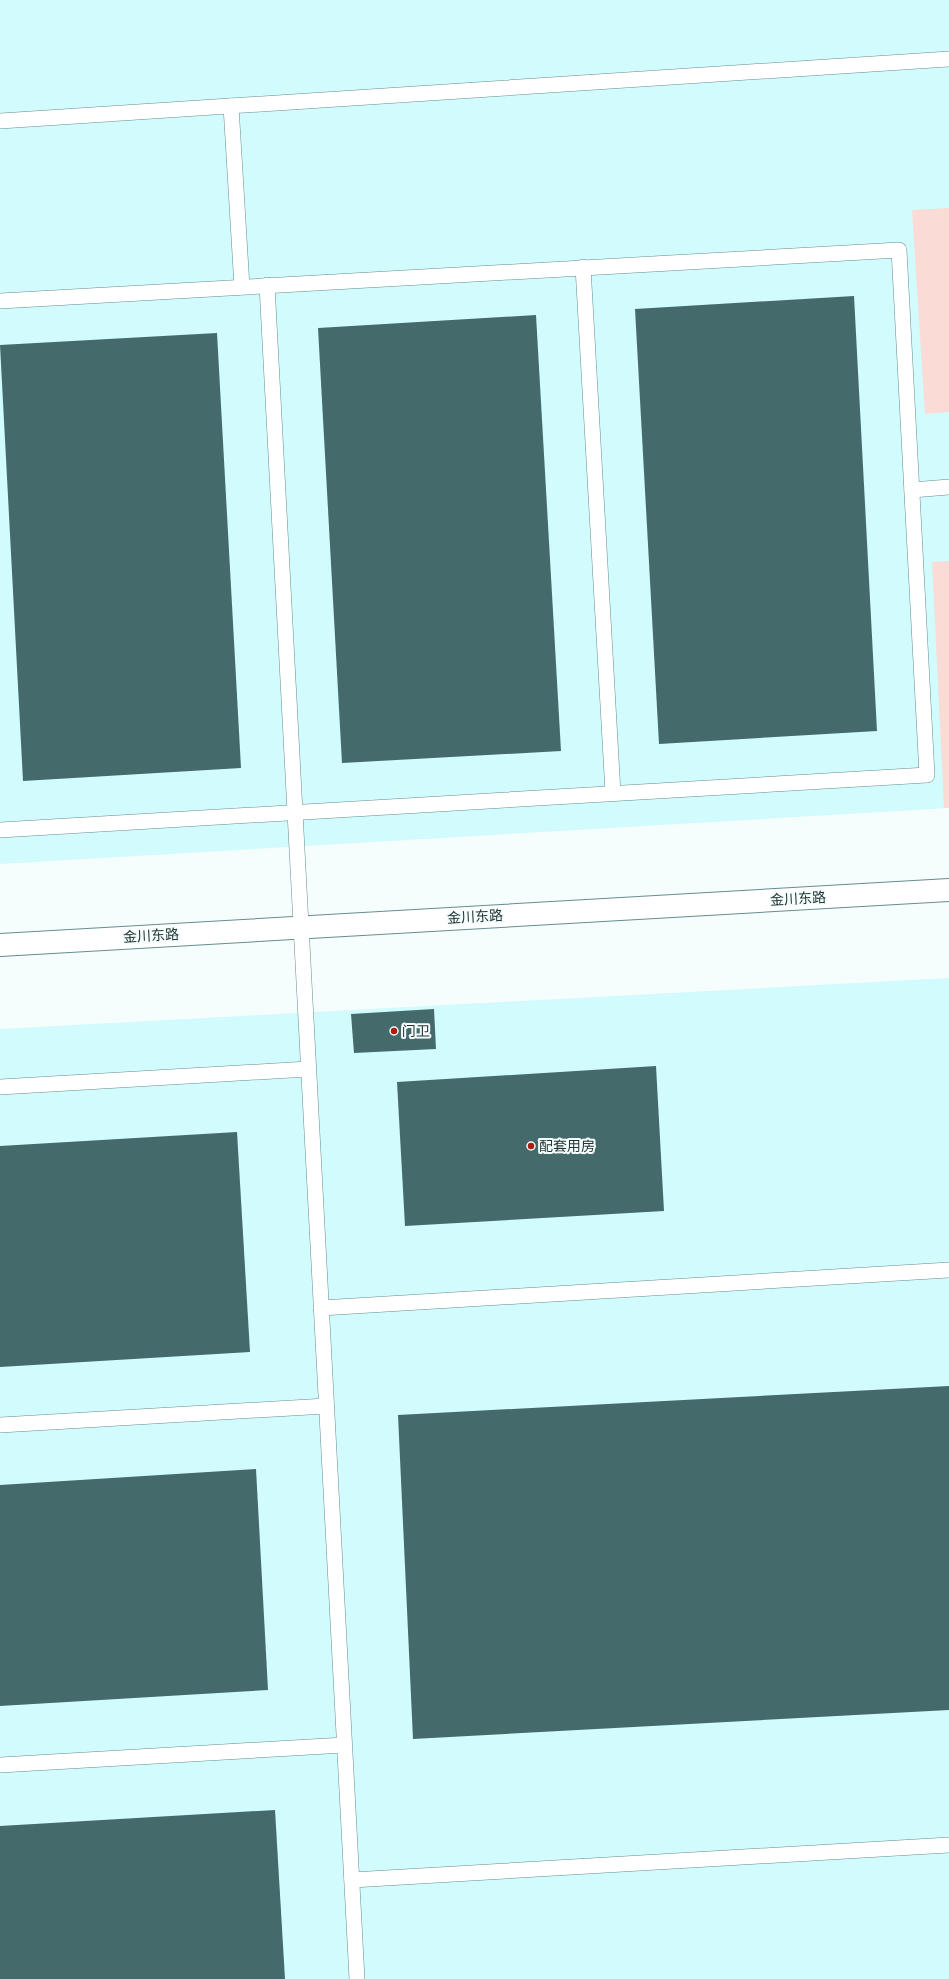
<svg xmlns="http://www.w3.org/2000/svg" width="949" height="1979" font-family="Figtree,'Noto Sans SC',sans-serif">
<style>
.built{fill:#d2fbfd}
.green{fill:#fadbd5}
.building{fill:#446a6c}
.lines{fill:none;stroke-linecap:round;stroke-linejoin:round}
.lane-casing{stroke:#668d8f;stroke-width:16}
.secondary-casing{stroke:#668d8f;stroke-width:24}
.lane{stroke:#fff;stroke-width:15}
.secondary{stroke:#fff;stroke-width:22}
.poi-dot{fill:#ac1c12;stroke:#f5fdfd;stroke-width:1.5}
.labels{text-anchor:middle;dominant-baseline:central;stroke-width:4;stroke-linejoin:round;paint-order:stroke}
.street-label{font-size:14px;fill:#263637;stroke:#f5fdfd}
.poi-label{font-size:14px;fill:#263637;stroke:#f5fdfd;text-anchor:start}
</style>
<rect width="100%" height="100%" fill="#f5fdfd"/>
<g class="built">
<path d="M0,0H949V808L0,864Z"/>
<path d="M949,978V1979H0V1029Z"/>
</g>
<g class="green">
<path d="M949,208V412L925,414L912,210Z"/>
<path d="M949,561V808H944L932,562Z"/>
</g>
<g class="building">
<path d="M854,296L877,731L659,744L635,309Z"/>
<path d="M536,315L561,751L342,763L318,328Z"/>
<path d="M217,333L241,768L23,781L0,345Z"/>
<path d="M434,1009L436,1049L354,1053L351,1014Z"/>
<path d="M656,1066L664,1211L405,1226L397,1082Z"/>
<path d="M237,1132L250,1352L0,1367V1146Z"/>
<path d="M949,1386V1710L413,1739L398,1415Z"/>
<path d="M256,1469L268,1690L0,1706V1485Z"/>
<path d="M275,1810L285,1979H0V1826Z"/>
</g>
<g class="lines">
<defs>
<g id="lane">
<path d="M231,106L242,287"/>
<path d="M0,121L949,59"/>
<path d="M583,267L613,793"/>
<path d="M267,285L357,1979"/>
<path d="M0,301L899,250L927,775L0,830"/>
<path d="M912,490L949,487"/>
<path d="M0,1087L308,1069"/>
<path d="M321,1308L949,1270"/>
<path d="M0,1425L326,1406"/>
<path d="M0,1765L344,1745"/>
<path d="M352,1880L949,1845"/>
</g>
<path id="secondary" d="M0,945L949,890"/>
</defs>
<use href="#lane" class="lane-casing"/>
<use href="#secondary" class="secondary-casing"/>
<use href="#lane" class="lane"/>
<use href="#secondary" class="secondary"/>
</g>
<g class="poi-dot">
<circle cx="394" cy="1031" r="4"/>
<circle cx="531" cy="1146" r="4"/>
</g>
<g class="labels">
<g class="street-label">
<text transform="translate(798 899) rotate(-3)">金川东路</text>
<text transform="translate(475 917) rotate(-3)">金川东路</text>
<text transform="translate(151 936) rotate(-3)">金川东路</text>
</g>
<g class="poi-label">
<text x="402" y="1031">门卫</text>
<text x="539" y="1146">配套用房</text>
</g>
</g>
</svg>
